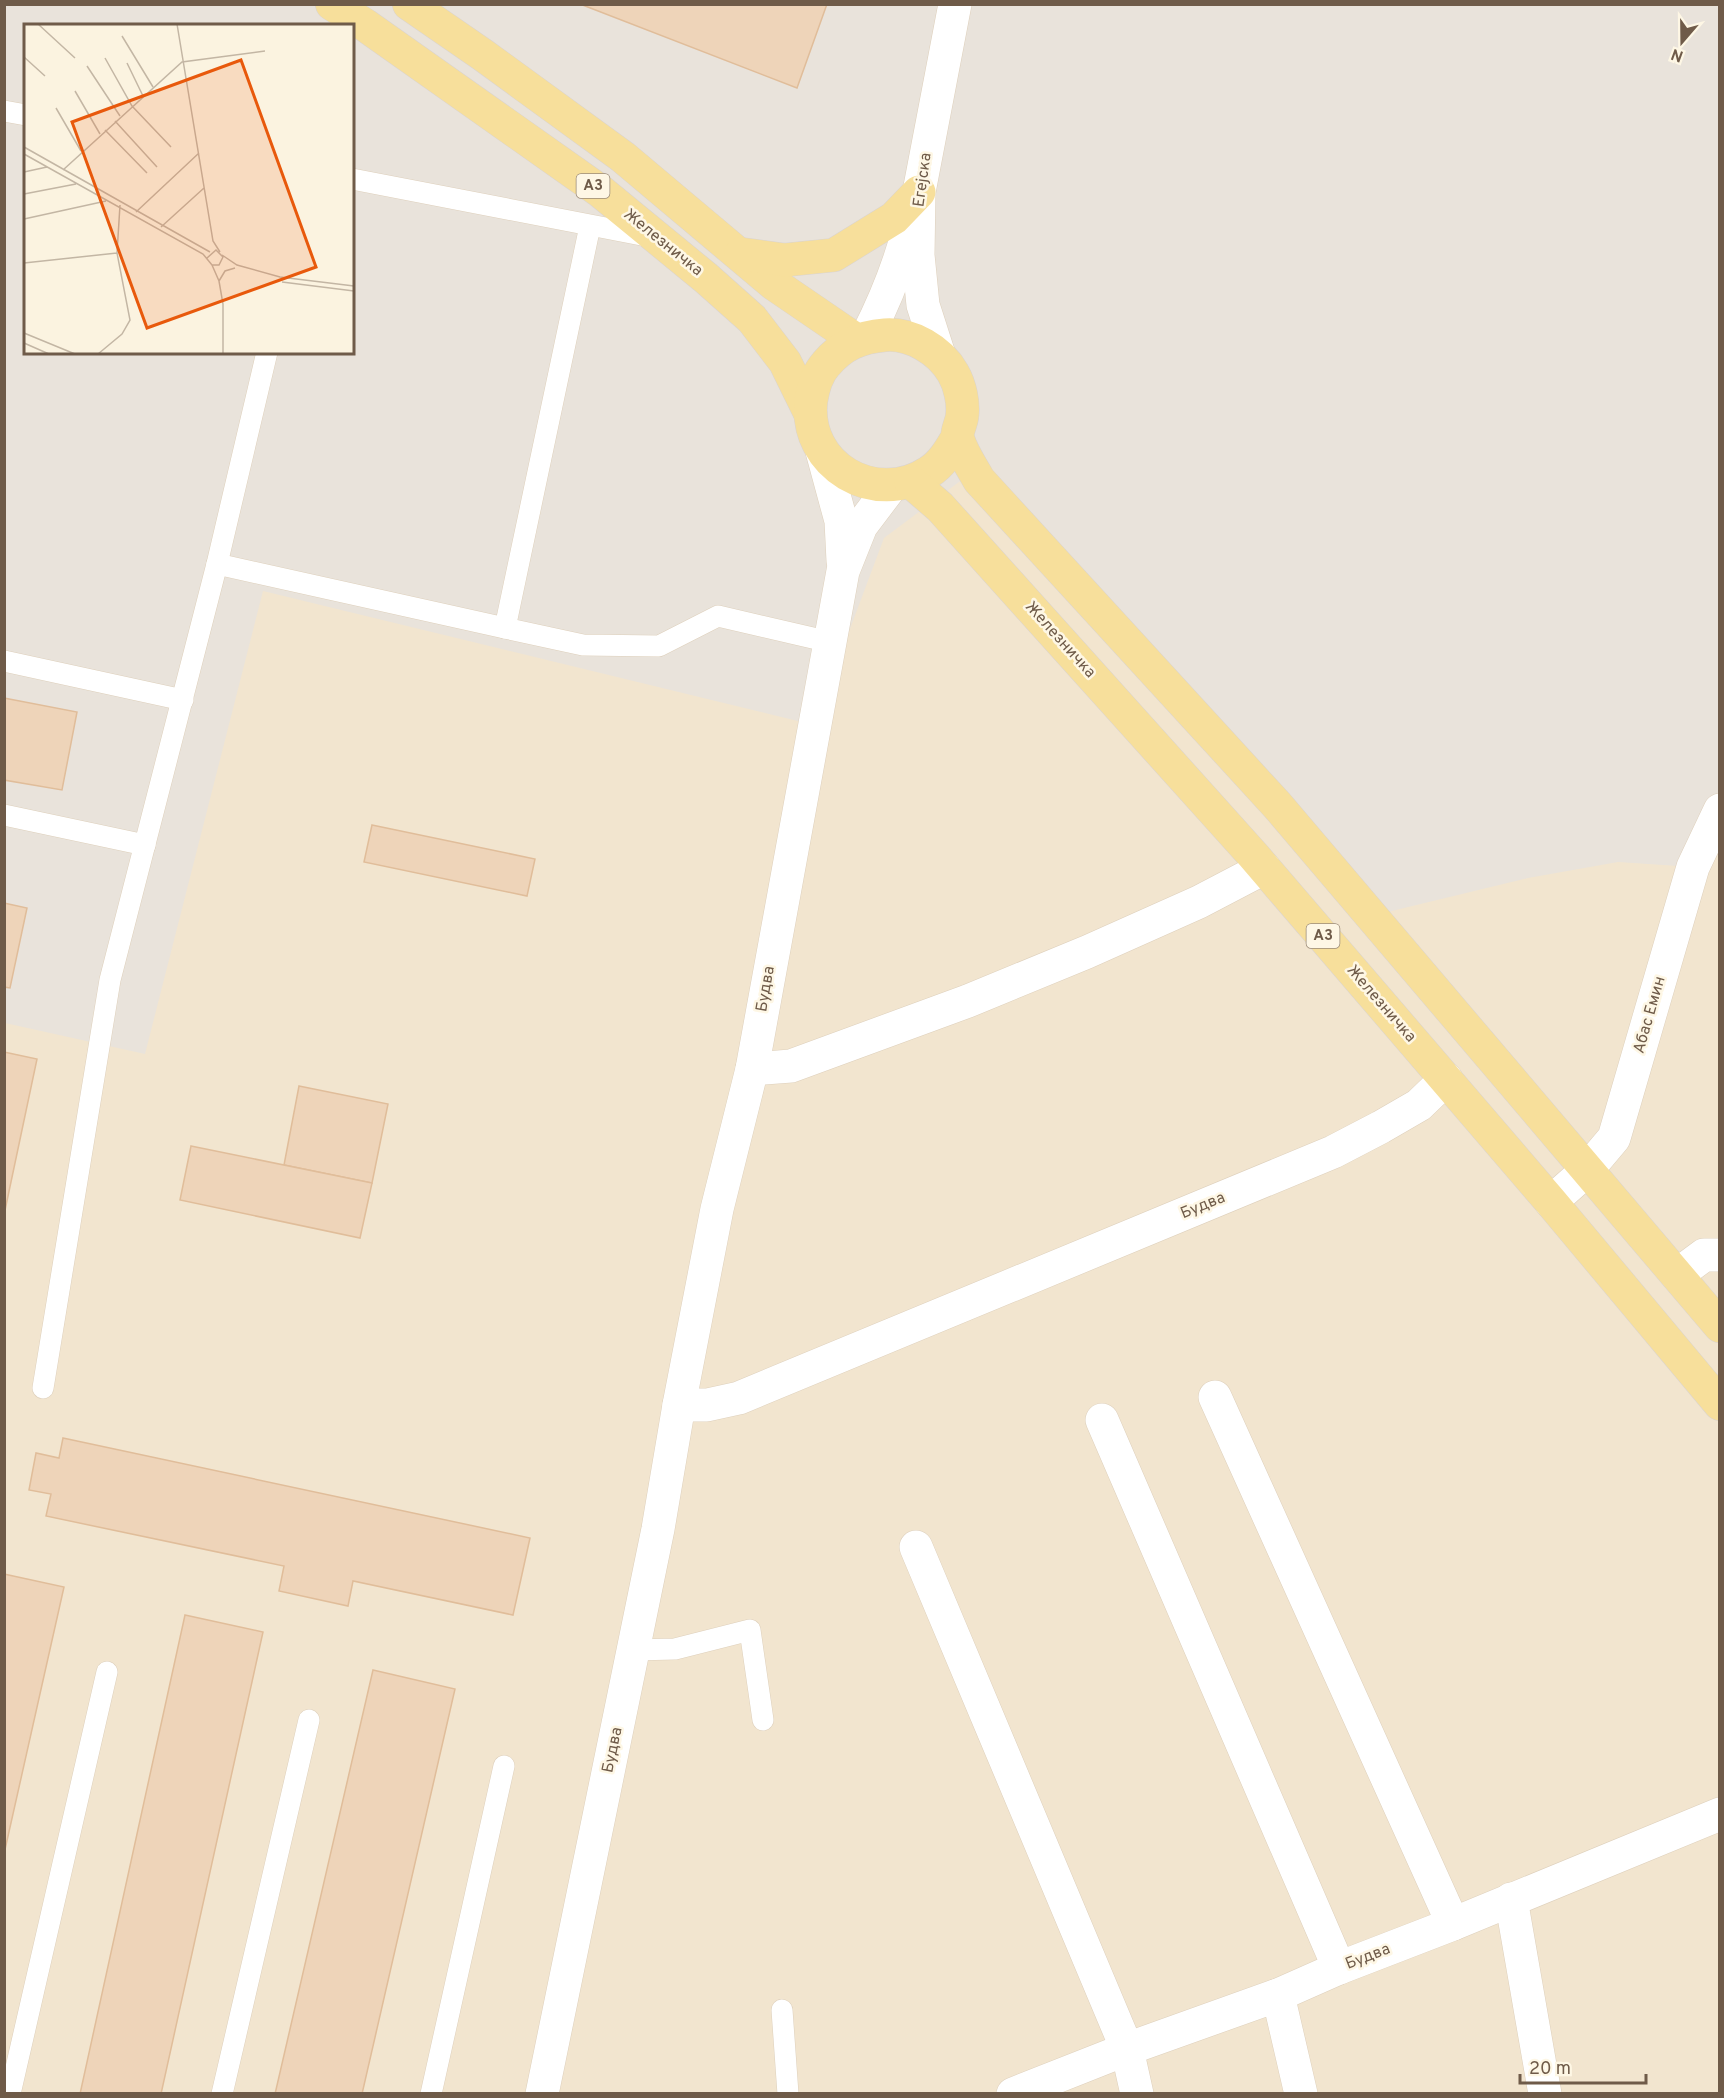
<svg xmlns="http://www.w3.org/2000/svg" width="1724" height="2098" font-family="Overpass,sans-serif">
<style>
.residential{fill:#f2e5cf;fill-rule:evenodd}
.industrial{fill:#e9e3db;fill-rule:evenodd}
.building{fill:#eed4b9;stroke:#e0bd9a;stroke-width:1.5}
.lines{fill:none;stroke-linecap:round;stroke-linejoin:round}
.lane-casing{stroke:#ded0bc;stroke-width:22}
.street-casing{stroke:#ded0bc;stroke-width:34}
.primary-casing{stroke:#dad4d0;stroke-width:34}
.lane{stroke:#fff;stroke-width:21}
.street{stroke:#fff;stroke-width:33}
.primary{stroke:#f7df9b;stroke-width:33}
.labels{text-anchor:middle;dominant-baseline:central;stroke-width:5;stroke-linejoin:round;paint-order:stroke}
.shield{fill:#fef7e5;stroke:#9a8a78;stroke-width:1.5}
.shield-label{font-size:15px;font-weight:bold;fill:#6f5b49}
.street-label{font-size:16px;fill:#6f5b49;stroke:#fef7e5}
.inset-road{fill:none;stroke:#c3b6a4;stroke-width:1.5}
.view{fill:#e8590c;fill-opacity:0.15;stroke:#e8590c;stroke-width:3}
.inset-edge{fill:none;stroke:#6f5b49;stroke-width:3}
</style>
<rect width="100%" height="100%" fill="#fbf3e0"/>
<path class="residential" d="M5,5H1719V2093H5ZM26,26H352V352H26Z"/>
<path class="industrial" d="M5,5H1719L1720,810L1693,867L1618,862L1528,878L1371,916L1118,632L987,461L884,538L814,725L263,591L145,1054L5,1023ZM26,26H352V352H26Z"/>
<g class="building">
<path d="M580,4H827L797,88Z"/>
<path d="M4,698L77,712L62,790L4,780Z"/>
<path d="M372,825L535,859L527,896L364,862Z"/>
<path d="M4,903L27,908L10,988L4,987Z"/>
<path d="M4,1052L37,1059L4,1215Z"/>
<path d="M299,1086L388,1104L372,1183L284,1165Z"/>
<path d="M191,1146L372,1183L360,1238L180,1200Z"/>
<path d="M63,1438L530,1538L513,1615L353,1581L348,1606L279,1591L284,1566L46,1516L51,1494L29,1490L36,1453L59,1458Z"/>
<path d="M4,1574L64,1587L4,1854Z"/>
<path d="M185,1615L263,1632L161,2094H80Z"/>
<path d="M373,1670L455,1689L362,2094H275Z"/>
</g>
<g class="lines">
<defs>
<g id="lane">
<path d="M4,111L26,115"/>
<path d="M352,179L652,237"/>
<path d="M217,564L505,628L590,226"/>
<path d="M505,628L583,645L659,646L718,616L830,642"/>
<path d="M4,661L183,700"/>
<path d="M4,815L145,845"/>
<path d="M43,1388L110,980L217,564L267,352"/>
<path d="M634,1650L675,1649L750,1630L763,1720"/>
<path d="M782,2010L788,2094"/>
<path d="M10,2094L107,1672"/>
<path d="M222,2094L309,1720"/>
<path d="M431,2094L504,1766"/>
</g>
<g id="street">
<path d="M867,336C885,301 899,266 909,228"/>
<path d="M939,355L923,305L918,255L919,192L955,4"/>
<path d="M822,451L841,521L843,561"/>
<path d="M752,1069L791,1066L968,1001L1087,952L1199,902L1264,868"/>
<path d="M1551,1202L1587,1170L1614,1138L1693,867L1720,810"/>
<path d="M1677,1275L1704,1255H1720"/>
<path d="M1215,1397L1453,1924"/>
<path d="M679,1405H707L739,1398L1333,1152L1381,1127L1419,1105L1446,1079"/>
<path d="M1102,1420L1339,1968"/>
<path d="M916,1547L1127,2049L1137,2094"/>
<path d="M1511,1899L1545,2094"/>
<path d="M1278,1995L1301,2094"/>
<path d="M542,2094L658,1529L679,1405L717,1209L752,1069L843,571L861,526L892,485"/>
<path d="M1013,2094L1127,2049L1278,1995L1339,1968L1453,1924L1720,1814"/>
</g>
<g id="primary">
<path d="M332,4L365,25L600,191L706,278L752,319L785,362L810,413"/>
<path d="M409,4L483,55L623,157L774,284L856,340"/>
<path d="M741,254L785,260L834,255L894,218L919,192"/>
<path d="M957,438C950,450 942,464 929,472C875,507 804,466 811,401C813,388 817,374 826,364C842,345 860,337 885,335C911,333 940,350 953,373C960,385 964,403 962,417C961,424 956,432 958,439C962,453 972,467 979,480L1277,805L1720,1326"/>
<path d="M911,482L940,507L1253,855L1551,1202L1720,1404"/>
</g>
</defs>
<use href="#lane" class="lane-casing"/>
<use href="#street" class="street-casing"/>
<use href="#primary" class="primary-casing"/>
<use href="#lane" class="lane"/>
<use href="#street" class="street"/>
<use href="#primary" class="primary"/>
</g>
<g class="labels">
<g class="shield">
<rect x="576.5" y="174" width="33" height="24" rx="4.5"/>
<rect x="1306.5" y="924" width="33" height="24" rx="4.5"/>
</g>
<g class="shield-label">
<text x="593" y="186">A3</text>
<text x="1323" y="936">A3</text>
</g>
<g class="street-label">
<text transform="translate(923 180) rotate(-82)">Егејска</text>
<text transform="translate(663 243) rotate(39)">Железничка</text>
<text transform="translate(1060 640) rotate(48)">Железничка</text>
<text transform="translate(766 989) rotate(-80)">Будва</text>
<text transform="translate(1381 1004) rotate(49)">Железничка</text>
<text transform="translate(1650 1015) rotate(-74)">Абас Емин</text>
<text transform="translate(1203 1206) rotate(-22)">Будва</text>
<text transform="translate(613 1750) rotate(-78)">Будва</text>
<text transform="translate(1368 1957) rotate(-21)">Будва</text>
</g>
</g>
<g transform="translate(24 24)">
<rect width="330" height="330" fill="#fbf3e0"/>
<path class="inset-road" d="M14,0L51,34M153,0L189,217L196,228M98,12L129,63M0,33L21,52M81,34L108,82L147,123M103,39L119,72M63,42L96,92M51,67L76,110M32,84L57,127M91,97L133,143M81,106L123,149M0,123L186,228M0,130L179,230L188,241H195L199,233L192,226L183,234M39,146L158,38L241,27M0,148L23,143M0,170L52,160M112,188L175,129M0,195L82,177M137,203L180,164M198,231L213,241L256,253L330,262M0,239L93,229M188,241L195,257L199,280V330M195,257L201,247L211,244M258,258L330,267M0,309L51,330M0,319L25,330M74,330L98,310L106,296L93,229L96,181"/>
<path class="view" d="M217,36L292,243L123,304L48,98Z"/>
<rect width="330" height="330" class="inset-edge"/>
</g>
<rect width="1724" height="2098" fill="none" stroke="#6f5b49" stroke-width="12"/>
<g transform="translate(1682 42) rotate(200)" stroke="#fef7e5" stroke-width="4.5" paint-order="stroke">
<path d="M0-4.5L10 22L0 15L-10 22Z" fill="#6f5b49"/>
<text y="-9" font-size="16" font-weight="bold" text-anchor="middle" fill="#6f5b49">N</text>
</g>
<path d="M1520 2074v9h126v-9" fill="none" stroke="#6f5b49" stroke-width="3"/>
<text x="1529" y="2074" font-size="18" fill="#6f5b49" stroke="#fef7e5" stroke-width="4.5" paint-order="stroke">20 m</text>
</svg>
